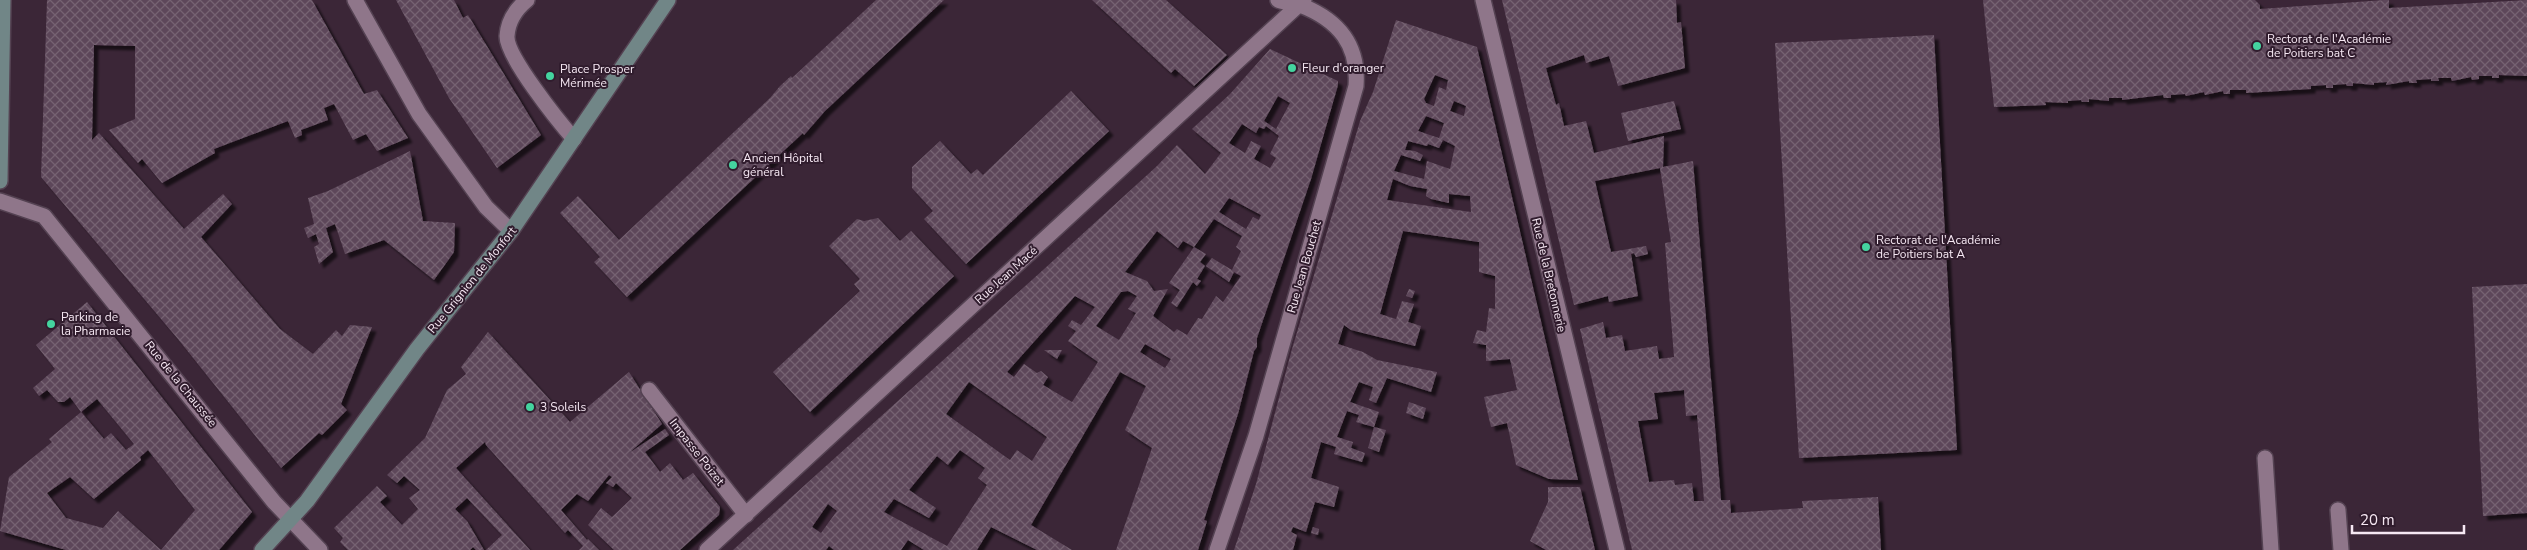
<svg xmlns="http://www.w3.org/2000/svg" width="2527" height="550" font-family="'Nunito Sans',sans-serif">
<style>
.building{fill:url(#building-cross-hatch);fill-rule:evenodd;filter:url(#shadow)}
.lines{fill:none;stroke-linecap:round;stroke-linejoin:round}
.lane-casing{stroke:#544252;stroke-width:18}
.street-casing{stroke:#544252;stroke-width:18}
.secondary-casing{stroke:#544252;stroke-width:18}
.lane{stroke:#8f768a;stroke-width:15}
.street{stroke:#8f768a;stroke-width:15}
.secondary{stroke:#718687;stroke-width:15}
.poi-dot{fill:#44d49f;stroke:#301c2d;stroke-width:2}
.labels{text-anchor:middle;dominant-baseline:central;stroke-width:4;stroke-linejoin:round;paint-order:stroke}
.poi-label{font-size:12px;fill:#f6e8f3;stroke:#301c2d;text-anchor:start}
.street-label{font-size:12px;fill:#f6e8f3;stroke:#301c2d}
</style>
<defs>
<pattern id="building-cross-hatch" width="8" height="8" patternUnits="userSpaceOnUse" patternTransform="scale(1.25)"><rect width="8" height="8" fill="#5d475a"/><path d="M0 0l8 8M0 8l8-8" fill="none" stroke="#756272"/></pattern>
<filter id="shadow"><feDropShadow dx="4.5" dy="4.5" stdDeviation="1" flood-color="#0009"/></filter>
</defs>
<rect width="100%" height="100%" fill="#3b2637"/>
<g class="building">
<path d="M47,0H312L364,94L377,90L408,138L377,151L366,134L353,140L334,104L324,108L328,120L301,130L302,135L295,138L288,121L214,149L215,153L162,183L142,159L138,163L109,130L135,119V46L94,45L92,140L99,133L184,229L223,194L232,204L201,237L280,329L313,354L336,330L342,336L350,325L372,327L341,404L347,410L322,435L319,433L281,468L178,339L41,177Z"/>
<path d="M396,0H454L463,18L468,15L541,135L497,168L449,98Z"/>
<path d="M876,0H944L825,111L804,135L803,133L627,297L594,262L600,257L560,213L578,196L619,240L770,98L780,86L791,76L792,78Z"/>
<path d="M1092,0H1166L1227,55L1194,86L1175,69L1171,73Z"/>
<path d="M1502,0H1676L1677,23L1681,22L1685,68L1618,86L1609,56L1586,63L1584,55L1581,56L1546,68L1556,105L1559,103L1564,126L1586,121L1594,153L1664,136L1663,167L1693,161L1721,500H1730L1731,513L1803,508L1802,501L1878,497L1881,550H1632L1580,329L1603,322L1606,338L1622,335L1625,351L1657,346L1659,359L1674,357L1665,243L1671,242L1660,168L1595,181L1611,252L1646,246L1648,254L1636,257L1634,253L1631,254L1638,296L1609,302L1608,296L1574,305ZM1684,390L1686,416L1697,415L1704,501H1694L1692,483L1675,485L1674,480L1649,482L1638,421L1658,419L1654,393Z"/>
<path d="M1983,0H2255L2260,5V9L2384,0H2389V8L2527,0V76L2499,75V78H2492V76H2479V79L2472,80L2471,77L2452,81L2451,78H2438L2439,81H2431V79L2416,80L2417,83H2409V81L2386,85L2387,82L2374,83V85L2353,83V86H2347L2346,84L2333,85V88H2326V85L2311,86V89L2246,93V90H2230V94H2224L2223,91L2205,95L2204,92L2186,96L2185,94L2171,95V98H2164L2163,95L2122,100V98H2109V101L2089,99V102H2082L2081,100L2068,101V103L2045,102L2046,105L1994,107Z"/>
<path d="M1396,20L1477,47L1578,480L1549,479L1516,465L1507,423L1491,427L1484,397L1517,390L1510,359L1486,361V345L1473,343L1477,330L1486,332L1489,308L1495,309V276L1479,272V242L1403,231L1380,314L1396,319L1402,301L1414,304L1408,322L1421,326L1415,346L1351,330L1344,325L1338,344L1363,352L1377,360L1437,372L1431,392L1387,378L1376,403L1369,400L1373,387L1359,382L1350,402L1379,412L1374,427L1356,422L1359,415L1347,411L1337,437L1353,442L1351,448L1365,453L1362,462L1334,454L1336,447L1321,442L1311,478L1339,487L1334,507L1315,502L1306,532L1293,527L1291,532L1297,535L1293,550H1234L1256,484L1292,349L1360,121L1373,92ZM1435,75L1448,80L1446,90L1439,87L1434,106L1426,103L1424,99ZM1454,101L1466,106L1464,116L1450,111ZM1426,116L1444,123L1439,138L1418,131ZM1443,140L1455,146L1450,169L1427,161L1424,179L1394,171L1401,155L1420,161L1423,155L1415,151L1405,150L1408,141L1427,146L1428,144L1439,148ZM1393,179L1410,186L1427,189L1426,196L1431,199L1449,203V194L1470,196L1471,212L1387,200Z"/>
<path d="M1934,35L1957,450L1799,458L1775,43Z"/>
<path d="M1270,49L1338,81V85L1311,179L1257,338V347L1254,351L1238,414L1204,520L1207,521L1198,550H1116L1152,448L1125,430L1146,386L1120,372L1031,525L1072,550H1037L991,527L977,550H924L908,540L901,550H834L829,546L826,550H733L1043,270L1157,166L1177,145L1205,174L1221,153L1192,129L1230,94ZM1278,96L1290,103L1276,129L1264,121ZM1242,124L1256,133L1259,127L1264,129L1266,126L1279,136L1270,154L1276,158L1270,168L1254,159L1261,146L1251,141L1245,153L1229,143ZM1229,198L1261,215L1259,220L1253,217L1246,229L1219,212ZM1214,219L1242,236L1236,247L1241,251L1232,270L1212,258L1206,266L1229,282L1234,272L1241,276L1223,302L1216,296L1202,319L1198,318L1187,335L1177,329L1174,332L1153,316L1168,289L1154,291L1147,281L1125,272L1157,231L1178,248L1183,241L1194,247ZM1128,291L1137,296L1128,309L1136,313L1119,340L1096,326L1121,292ZM1075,296L1095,307L1081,325L1072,320L1068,326L1076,331L1068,341L1098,362L1072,402L1043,385L1048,377L1041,371L1037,373L1024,364L1014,377L1007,372ZM1145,344L1171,359L1165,368L1140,352ZM969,382L1047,437L1032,461L1017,450L1010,460L946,414ZM960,450L985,468L978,478L987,485L947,546L884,512L894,499L929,518L936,508L909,490L937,456L948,465ZM828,504L837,511L821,533L812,527Z"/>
<path d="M1071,91L1109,131L966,264L924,219L933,211L912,188V167L940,141L971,174L977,169L983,175Z"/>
<path d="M1674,101L1681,129L1628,141L1621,113Z"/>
<path d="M410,151L423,221L455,223L454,252L434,280L384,240L345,254L335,224L326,228L333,252L319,264L314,247L319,244L316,234L308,238L304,228L314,224L308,198L328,191Z"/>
<path d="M878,218L900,241L911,231L954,276L810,412L773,372L860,291L854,284L860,279L829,246L857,219L864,221Z"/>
<path d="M1194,247L1206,254L1200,262L1205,266L1197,279L1201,281L1197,286L1193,282L1177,307L1171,303L1180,290L1169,283Z"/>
<path d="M2527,284V513L2483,516L2472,287Z"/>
<path d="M1409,289L1415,291L1412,298L1406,296Z"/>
<path d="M87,302L252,512L219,550H66L0,531L9,477L52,442L49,439L81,412L70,397L64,402H58L47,390L39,396L33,388L55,369L36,345ZM97,399L134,444L126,450L111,433L104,439L81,412ZM148,450L195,510L161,550L118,511L103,528L66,518L47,493L70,477L94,499L141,460L140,457Z"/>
<path d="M488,332L570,422L629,372L662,424L629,453L665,429L669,435L645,452L660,472L670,463L683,480L693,473L720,507L719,515L680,550H614L588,525L601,508L612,517L632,498L616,483L613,487L606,483L612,477L609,475L588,501L577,494L561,510L587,540L588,539L599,550H579L583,546L568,530L565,533L486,445L485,442L456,468L530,550H486L502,535L467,498L455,509L467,521L484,550H476L473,547L470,550H348L340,542L343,538L334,528L377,486L387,496L380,502L402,525L418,509L409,498L420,490L404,476L397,483L387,475L425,438L447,390L466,374L461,367Z"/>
<path d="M1044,350H1062L1057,359Z"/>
<path d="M1409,402L1426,408L1423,419L1406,413Z"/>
<path d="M1374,427L1386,430L1379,452L1368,448Z"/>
<path d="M1548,487H1580L1595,550H1546L1530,541L1548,502Z"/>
<path d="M1313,527L1319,529L1318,535L1311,533Z"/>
</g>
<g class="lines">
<defs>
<g id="lane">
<path d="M527,0C516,9 508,21 507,36C506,56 559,122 574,139"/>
<path d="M2265,458L2271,550"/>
<path d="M2338,510L2341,550"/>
</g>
<g id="street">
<path d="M355,0L419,114L486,207L511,231"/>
<path d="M1483,0L1617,550"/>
<path d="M0,201L44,216L274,502L320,550"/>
<path d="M649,390L746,515"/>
<path d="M707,550L1304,0"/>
<path d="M1217,550L1256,436L1356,86C1359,45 1339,20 1300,5C1293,2 1285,3 1278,0"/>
</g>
<g id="secondary">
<path d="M0,181L3,0"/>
<path d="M262,550L307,501L417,349L511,231L668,0"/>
</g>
</defs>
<use href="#lane" class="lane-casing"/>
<use href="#street" class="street-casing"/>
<use href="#secondary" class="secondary-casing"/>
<use href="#lane" class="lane"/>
<use href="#street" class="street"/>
<use href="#secondary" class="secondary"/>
</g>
<g class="poi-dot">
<circle cx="2257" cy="46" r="5"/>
<circle cx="1292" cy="68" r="5"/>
<circle cx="550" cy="76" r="5"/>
<circle cx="733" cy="165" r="5"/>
<circle cx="1866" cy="247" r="5"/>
<circle cx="51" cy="324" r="5"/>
<circle cx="530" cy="407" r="5"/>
</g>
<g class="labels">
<g class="poi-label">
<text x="2267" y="39">Rectorat de l'Académie<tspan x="2267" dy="14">de Poitiers bat C</tspan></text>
<text x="1302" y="68">Fleur d'oranger</text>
<text x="560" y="69">Place Prosper<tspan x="560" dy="14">Mérimée</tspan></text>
<text x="743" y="158">Ancien Hôpital<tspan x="743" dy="14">général</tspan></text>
<text x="1876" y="240">Rectorat de l'Académie<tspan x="1876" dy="14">de Poitiers bat A</tspan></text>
<text x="61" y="317">Parking de<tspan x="61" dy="14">la Pharmacie</tspan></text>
<text x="540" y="407">3 Soleils</text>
</g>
<g class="street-label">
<text transform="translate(1304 267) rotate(-74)">Rue Jean Bouchet</text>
<text transform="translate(1006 275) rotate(-42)">Rue Jean Macé</text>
<text transform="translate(1549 275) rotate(77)">Rue de la Bretonnerie</text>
<text transform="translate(472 280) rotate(-51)">Rue Grignion de Monfort</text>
<text transform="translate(181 384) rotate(51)">Rue de la Chaussée</text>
<text transform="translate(697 452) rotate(52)">Impasse Poizet</text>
</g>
</g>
<path d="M2352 525v8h112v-8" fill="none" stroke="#f6e8f3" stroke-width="2.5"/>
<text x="2360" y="525" font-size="15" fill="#f6e8f3" stroke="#301c2d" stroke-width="4" paint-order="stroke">20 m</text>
</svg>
